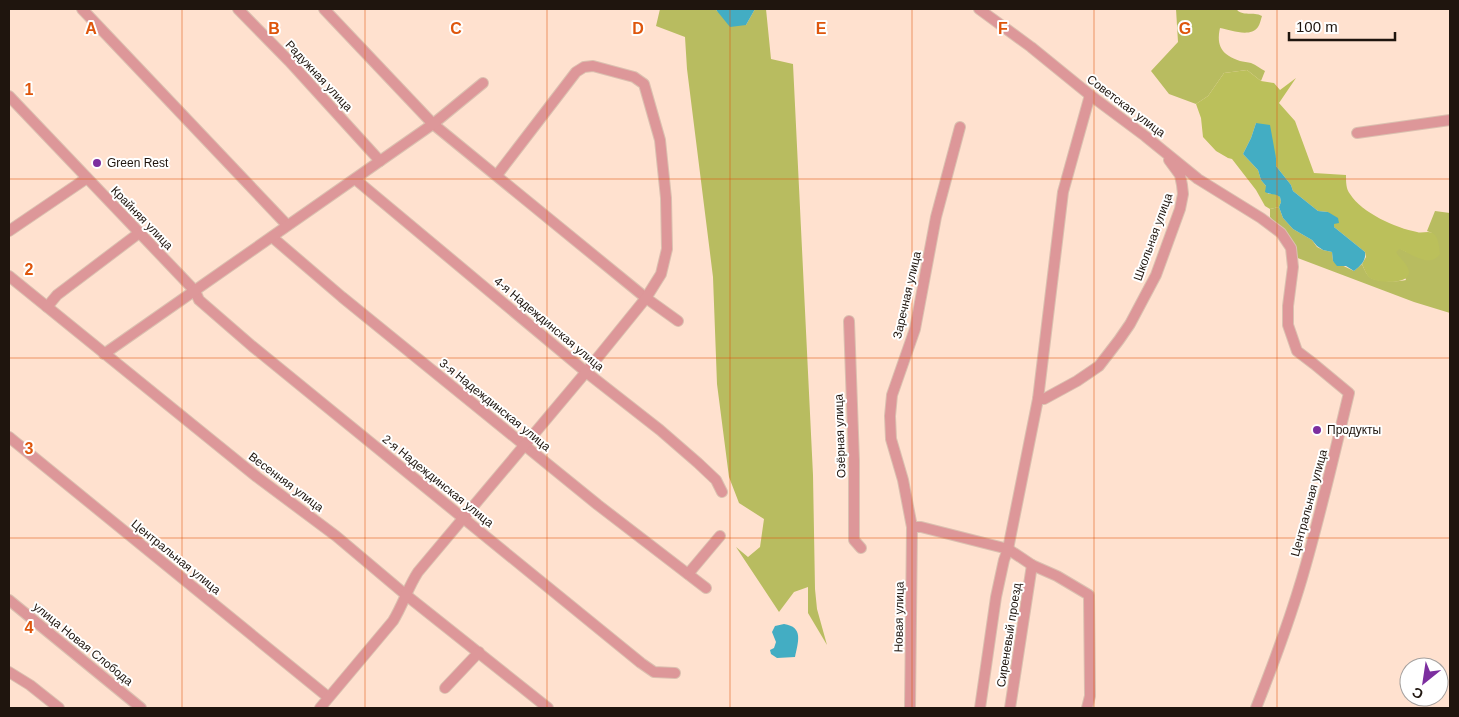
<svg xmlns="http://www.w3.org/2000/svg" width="1459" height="717" font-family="Arial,sans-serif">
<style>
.green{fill:#b8bc60}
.forest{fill:#bbc05b}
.water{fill:#43adc3}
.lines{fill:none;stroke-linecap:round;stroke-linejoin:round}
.minor-casing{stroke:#dbc0b0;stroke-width:12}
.minor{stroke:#dd9799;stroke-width:10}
.grid{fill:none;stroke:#de560c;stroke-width:1;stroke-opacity:0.55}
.poi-dot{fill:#7c2e9f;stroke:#fff;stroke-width:2}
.labels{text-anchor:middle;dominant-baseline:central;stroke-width:4;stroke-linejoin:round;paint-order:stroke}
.street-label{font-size:12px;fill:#1f150e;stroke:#fff}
.poi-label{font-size:12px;fill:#1f150e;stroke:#fff;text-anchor:start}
.grid-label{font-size:16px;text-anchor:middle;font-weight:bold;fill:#de560c;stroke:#fff;stroke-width:4;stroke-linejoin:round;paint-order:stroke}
</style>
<rect width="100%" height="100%" fill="#ffe1cf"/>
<g class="green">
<path d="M660,9H716L717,11L746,25L755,9H766L771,59L793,64L813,475L815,589L817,609L827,645L808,613V587L794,592L779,612L736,547L748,557L760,547L764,519L739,503L729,477L717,384L713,277L687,69L685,37L656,26Z"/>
<path d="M1176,9H1236C1243,17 1253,11 1262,16C1261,19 1260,24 1258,27C1250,38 1231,30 1220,28C1216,46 1222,55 1240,61C1243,62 1248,62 1251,63C1256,65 1261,69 1265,71L1261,81L1247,70L1224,73L1208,96L1196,104L1169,94L1151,71L1178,42Z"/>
<path d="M1279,207L1283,218L1293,229L1312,240L1317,247L1323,250L1332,252L1333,261L1354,271L1362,264C1364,269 1367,276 1371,278C1378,282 1398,282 1406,280L1395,251L1399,248L1407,252L1432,233L1427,231L1435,211L1450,213V313L1414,302L1295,257L1289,239L1270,217V209Z"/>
</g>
<path class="forest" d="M1247,70L1261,81L1274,83L1280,90L1296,78L1279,103L1295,121L1314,173L1346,175C1346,182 1346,189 1350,194C1362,213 1396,228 1417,232C1423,234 1430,229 1435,235C1439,240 1439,249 1440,254C1429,269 1411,253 1399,249L1396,252C1399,258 1408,264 1409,272C1410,285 1377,283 1370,278C1366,275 1364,268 1362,264L1366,257L1365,252L1334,227L1328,212L1318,211L1293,191L1291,185L1276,166V158L1256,123L1251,138L1243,154L1258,170L1261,180L1266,186L1268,194H1276L1280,197L1281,202L1279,207L1270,209L1265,206L1256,190L1232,159L1228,158L1216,151L1203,137L1201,118L1196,104L1208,96L1224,73Z"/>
<g class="water">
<path d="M716,9H755L746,25L730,27L717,11Z"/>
<path d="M1256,123L1270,125L1276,158V166L1291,185L1293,191L1318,211L1328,212L1338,218L1339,223L1334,224V227L1365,252C1366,261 1361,265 1354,271L1346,266H1337L1333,261L1332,252L1323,250L1317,246L1312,240L1293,229L1283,218L1279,207L1281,202L1280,197C1275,193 1270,195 1265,192L1266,186L1261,180L1258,170L1243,154L1251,138Z"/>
<path d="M784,624C804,627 798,642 795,657L777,658L771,654L770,650L774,648L776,642L772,632L775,626Z"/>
</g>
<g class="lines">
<defs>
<g id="minor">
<path d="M82,9L287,225"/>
<path d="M238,9L289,61L380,161"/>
<path d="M324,9L433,124L646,298L678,321"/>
<path d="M979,9L1031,47L1090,95L1145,136L1198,179L1261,218L1281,233L1291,248L1293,267L1288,306V325L1297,351L1314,364L1349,393C1334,455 1320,517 1302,578C1289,622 1273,665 1256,708"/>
<path d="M9,96L195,291L199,300L252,346L641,663L654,672L675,673"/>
<path d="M1357,133L1450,120"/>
<path d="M355,179L586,372L660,430L698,463L716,480L722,492"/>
<path d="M9,231L87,178"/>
<path d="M272,237L342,297L598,505L706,588"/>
<path d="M9,276L257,477L336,536L406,595L548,708"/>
<path d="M47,307L57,295L139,233"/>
<path d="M849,321L854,461V540L861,548"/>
<path d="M104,354L433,124L483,83"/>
<path d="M1038,399H1044L1077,381L1099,366L1119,340L1130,324L1156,275L1180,209L1183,194L1182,185L1180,175L1169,160"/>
<path d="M9,437L328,697"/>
<path d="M912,527H921L1008,549L1032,565L1057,576L1089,595L1090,696L1087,708"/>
<path d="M688,574L720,536"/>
<path d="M9,600L141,708"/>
<path d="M9,672L30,685L59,708"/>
<path d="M445,688L479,652"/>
<path d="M320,708L393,621C403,605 408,587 418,572L586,372L646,298L661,274L667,249L666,198L660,140L644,84L634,77L593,66L584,67L576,72L497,175"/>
<path d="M910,708L912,527L903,480L891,439L890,416L892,395L915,329L936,217L960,127"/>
<path d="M980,708L996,597L1004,560L1008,549L1038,399L1063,192L1090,95"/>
<path d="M1010,708L1032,565"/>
</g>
</defs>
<use href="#minor" class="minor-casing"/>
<use href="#minor" class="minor"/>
</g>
<path class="grid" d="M182,9V708M365,9V708M547,9V708M730,9V708M912,9V708M1094,9V708M1277,9V708M9,179H1450M9,358H1450M9,538H1450"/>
<g class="poi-dot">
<circle cx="97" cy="163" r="5"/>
<circle cx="1317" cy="430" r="5"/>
</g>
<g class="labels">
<g class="street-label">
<text transform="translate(319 76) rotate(47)">Радужная улица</text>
<text transform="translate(1126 106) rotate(37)">Советская улица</text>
<text transform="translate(142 218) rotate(46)">Крайняя улица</text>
<text transform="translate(1153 237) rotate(-70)">Школьная улица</text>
<text transform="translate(907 295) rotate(-77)">Заречная улица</text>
<text transform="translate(549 324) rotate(40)">4-я Надеждинская улица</text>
<text transform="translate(495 405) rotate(39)">3-я Надеждинская улица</text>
<text transform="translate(840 436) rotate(-92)">Озёрная улица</text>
<text transform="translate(438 481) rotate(39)">2-я Надеждинская улица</text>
<text transform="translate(286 482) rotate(37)">Весенняя улица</text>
<text transform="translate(1309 503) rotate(-75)">Центральная улица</text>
<text transform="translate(176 557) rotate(39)">Центральная улица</text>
<text transform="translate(899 617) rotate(-89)">Новая улица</text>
<text transform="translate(1009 635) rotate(-81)">Сиреневый проезд</text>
<text transform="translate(83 644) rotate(39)">улица Новая Слобода</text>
</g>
<g class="poi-label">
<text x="107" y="163">Green Rest</text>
<text x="1327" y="430">Продукты</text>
</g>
</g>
<g class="grid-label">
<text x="91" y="34">A</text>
<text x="274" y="34">B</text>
<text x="456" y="34">C</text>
<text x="638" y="34">D</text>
<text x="821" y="34">E</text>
<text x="1003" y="34">F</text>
<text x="1185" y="34">G</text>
<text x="29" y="95">1</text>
<text x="29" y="275">2</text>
<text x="29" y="454">3</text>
<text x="29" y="633">4</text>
</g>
<rect width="1459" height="717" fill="none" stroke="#1f150e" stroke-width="20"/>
<g transform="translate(1424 682) rotate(210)"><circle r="24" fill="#ffffff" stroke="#a5a19f"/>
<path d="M0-4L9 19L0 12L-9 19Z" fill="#7c2e9f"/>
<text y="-8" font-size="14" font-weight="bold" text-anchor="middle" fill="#1f150e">С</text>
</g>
<path d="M1289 32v8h106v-8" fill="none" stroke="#1f150e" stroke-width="2.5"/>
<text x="1296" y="32" font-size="15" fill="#1f150e" stroke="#ffffff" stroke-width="4" paint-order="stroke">100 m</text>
</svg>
